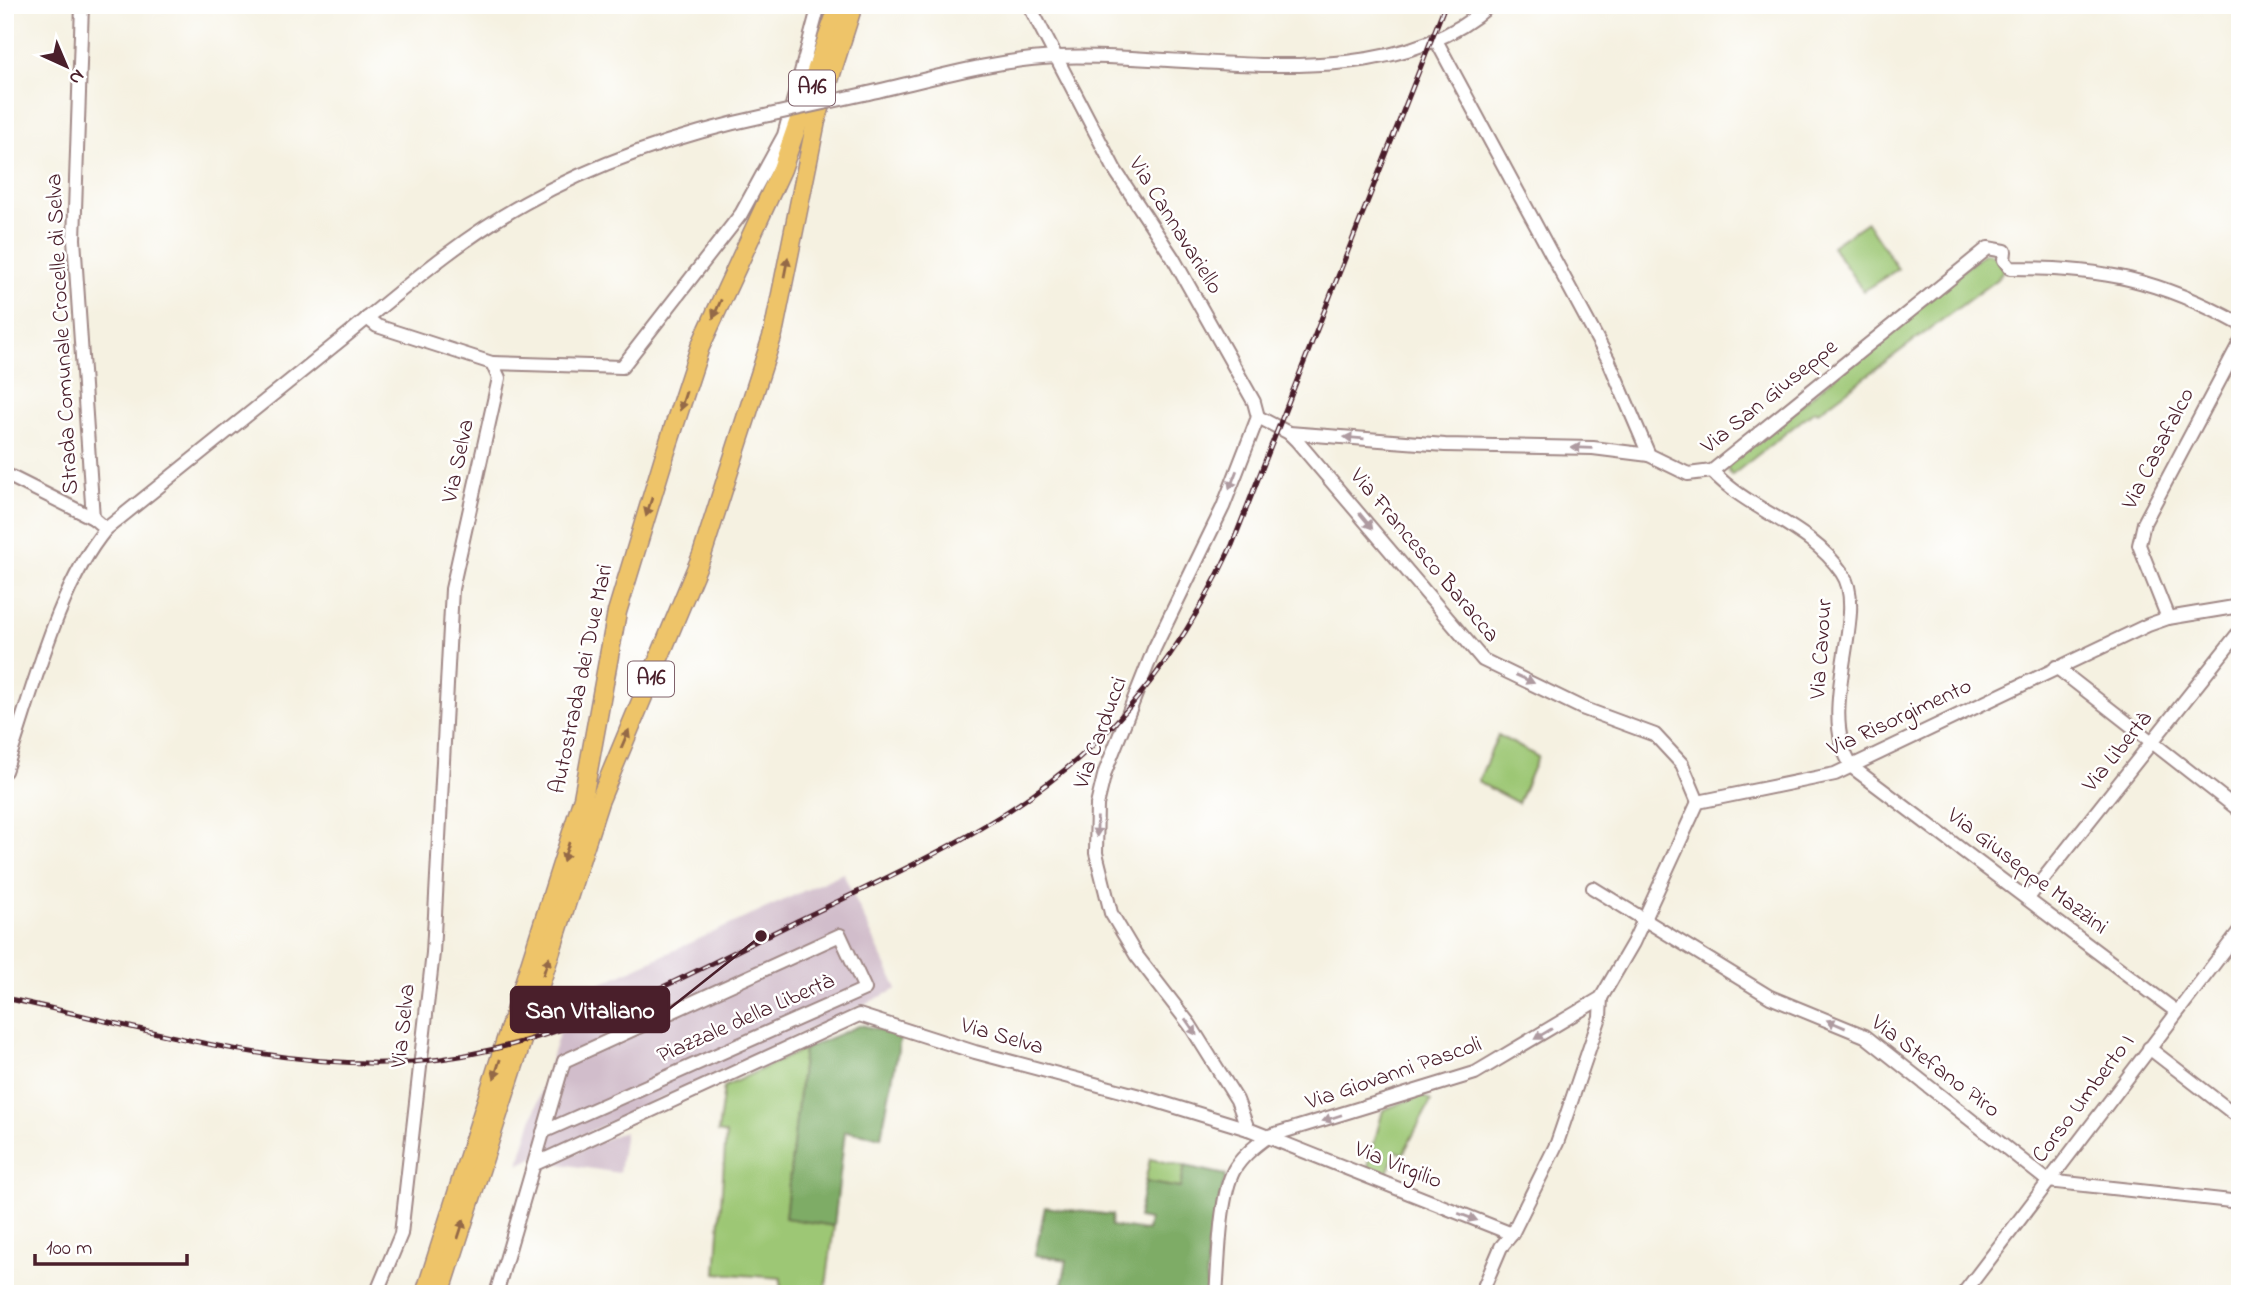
<svg xmlns="http://www.w3.org/2000/svg" width="2245" height="1299" font-family="'Indie Flower',sans-serif">
<style>
.industrial{fill:#d1bdcb}
.green{fill:#9dc774;stroke:#747350;stroke-width:2}
.forest{fill:#7eac66;stroke:#646648;stroke-width:2}
.lines{fill:none;stroke-linecap:round;stroke-linejoin:round}
.minor-casing{stroke:#a08886;stroke-width:16}
.highway-casing{stroke:#a08886;stroke-width:21}
.minor{stroke:#fff;stroke-width:12}
.highway{stroke:#eec469;stroke-width:18}
.rail-casing{stroke:#4a1f2b;stroke-width:5}
.rail{stroke:#fff;stroke-width:2.5;stroke-dasharray:8;stroke-linecap:butt}
.minor-bridge-casing{stroke:#a08886;stroke-width:16;stroke-linecap:butt}
.minor-bridge{stroke:#fff;stroke-width:12}
.oneway{fill:#946947}
.oneway2{fill:#ae9aa0}
.labels{text-anchor:middle;dominant-baseline:central;stroke-width:5;stroke-linejoin:round;paint-order:stroke}
.shield{fill:#fff;stroke:#80626b;stroke-width:2}
.shield-label{font-size:21px;font-weight:bold;fill:#4a1f2b}
.street-label{font-size:23px;fill:#4a1f2b;stroke:#fff}
.leader{fill:none;stroke:#4a1f2b;stroke-width:2.5}
.callout-dot{fill:#4a1f2b;stroke:#fff;stroke-width:2.5}
.callout{fill:#4a1f2b;stroke:#4a1f2b;stroke-width:2.5}
.callout-label{font-size:24px;text-anchor:middle;font-weight:bold;fill:#fff}
</style>
<rect width="100%" height="100%" fill="#fff"/>
<filter id="ink" filterUnits="userSpaceOnUse"><feTurbulence type="fractalNoise" baseFrequency=".0143" numOctaves="2"/><feDisplacementMap in="SourceGraphic" scale="14" xChannelSelector="R" yChannelSelector="G"/><feConvolveMatrix kernelMatrix="1 2 1 2 8 2 1 2 1" color-interpolation-filters="sRGB"/></filter>
<filter id="wash" filterUnits="userSpaceOnUse"><feTurbulence type="fractalNoise" baseFrequency=".00686" numOctaves="4" result="noise"/><feDisplacementMap in="SourceGraphic" scale="28" xChannelSelector="R" yChannelSelector="G"/><feGaussianBlur stdDeviation="1.57" result="paint"/><feColorMatrix in="noise" values="0 0 0 0 0 0 0 0 0 0 0 0 0 0 0 0 0 1.4 0 .05"/><feComposite in="paint" operator="in"/></filter>
<g filter="url(#wash)">
<rect width="100%" height="100%" fill="#f5f1e1"/>
<g class="industrial">
<path d="M843,873L897,989L518,1165L570,998Z"/>
<path d="M625,1131L619,1173L554,1163L610,1137Z"/>
</g>
<g class="green">
<path d="M1867,222L1898,269L1863,291L1832,246Z"/>
<path d="M1984,253C1995,254 1999,259 2004,269L1997,279L1818,412L1815,410L1731,476L1727,466Z"/>
<path d="M1498,735L1538,757L1518,803L1478,782Z"/>
<path d="M804,1049L785,1218L834,1226L825,1294H780L781,1278L716,1273L726,1134L718,1132L724,1087Z"/>
<path d="M1421,1095L1431,1101L1403,1154L1396,1151L1384,1180L1367,1170L1383,1110Z"/>
<path d="M1150,1159L1185,1166L1180,1188L1145,1182Z"/>
</g>
<g class="forest">
<path d="M861,1025L901,1035L881,1137L845,1131L834,1226L785,1218L804,1049Z"/>
<path d="M1185,1166L1226,1175L1208,1245L1206,1294H1090L1061,1290L1067,1260L1035,1255L1045,1207L1112,1215L1111,1226L1147,1231L1149,1220L1138,1218L1145,1182L1180,1188Z"/>
</g>
</g>
<g filter="url(#ink)">
<g class="lines">
<defs>
<g id="minor">
<path d="M82,5L74,239L93,518L106,529"/>
<path d="M1029,5L1115,170L1173,258L1254,402L1258,417"/>
<path d="M1437,42L1608,359L1649,455L1688,474L1712,471L1988,248L2005,251L2004,260L2010,268C2102,268 2159,279 2240,324"/>
<path d="M864,94C927,80 992,60 1057,57C1189,51 1384,102 1490,5"/>
<path d="M367,318L377,326L492,363L499,378L452,589L433,953L401,1234L376,1294"/>
<path d="M492,363L622,367L741,214L784,135L819,5"/>
<path d="M1258,417L1289,433L1297,441L1483,660L1582,708L1655,735L1682,764L1698,802"/>
<path d="M1289,433L1445,445L1593,448L1649,455"/>
<path d="M1712,471C1750,512 1810,525 1842,573C1870,613 1814,709 1852,767L2177,1012"/>
<path d="M5,474L93,518"/>
<path d="M2168,618L2139,545L2144,523L2240,342"/>
<path d="M2056,667L2240,811"/>
<path d="M5,771C31,698 57,587 106,529C185,466 263,402 342,339C401,291 458,240 525,203C601,160 684,133 769,115"/>
<path d="M1593,888L1770,997L1865,1036L2048,1181L2240,1202"/>
<path d="M2028,898L2240,631"/>
<path d="M2149,1048L2233,1113"/>
<path d="M1248,1129L1237,1100L1190,1025L1136,955L1111,913L1096,853L1097,805L1105,772L1154,649L1223,507L1258,417"/>
<path d="M535,1164L859,1015L975,1052L1140,1096L1248,1129L1512,1234"/>
<path d="M496,1294C519,1216 541,1138 564,1061L840,935L865,989L543,1132"/>
<path d="M1216,1294C1219,1261 1219,1198 1234,1170C1242,1156 1256,1145 1269,1136L1475,1073L1601,998L1633,943L1698,802L1835,774L2148,625L2168,618L2240,606"/>
<path d="M1481,1294L1501,1247L1512,1234L1557,1143L1600,1017L1601,998"/>
<path d="M1963,1294L2240,930"/>
</g>
<g id="highway">
<path d="M425,1294L583,798L617,612L665,454L700,347L782,169L839,5"/>
<path d="M440,1294L599,802L702,555L773,334L816,121L853,5"/>
</g>
</defs>
<use href="#minor" class="minor-casing"/>
<use href="#highway" class="highway-casing"/>
<use href="#minor" class="minor"/>
<use href="#highway" class="highway"/>
<defs>
<path id="rail" d="M5,998C138,1026 275,1071 412,1062C551,1052 674,981 797,921C900,871 1005,827 1090,748C1151,691 1197,621 1232,545L1445,5"/>
</defs>
<use href="#rail" class="rail-casing"/>
<use href="#rail" class="rail"/>
<defs>
<path id="minor-bridge" d="M769,115L864,94"/>
</defs>
<use href="#minor-bridge" class="minor-bridge-casing"/>
<use href="#minor-bridge" class="minor-bridge"/>
</g>
<defs><path id="oneway-solid" d="M-6-.8H1V-3.2L6.5 0L1 3.2V.8H-6Z" transform="scale(1.75)"/></defs>
<g class="oneway">
<use href="#oneway-solid" transform="translate(786 267) rotate(-79)"/>
<use href="#oneway-solid" transform="translate(717 309) rotate(114)"/>
<use href="#oneway-solid" transform="translate(683 401) rotate(108)"/>
<use href="#oneway-solid" transform="translate(649 507) rotate(108)"/>
<use href="#oneway-solid" transform="translate(625 739) rotate(-67)"/>
<use href="#oneway-solid" transform="translate(566 852) rotate(108)"/>
<use href="#oneway-solid" transform="translate(546 966) rotate(-72)"/>
<use href="#oneway-solid" transform="translate(497 1069) rotate(108)"/>
<use href="#oneway-solid" transform="translate(461 1229) rotate(-72)"/>
</g>
<g class="oneway2">
<use href="#oneway-solid" transform="translate(1354 438) rotate(-175)"/>
<use href="#oneway-solid" transform="translate(1582 448) rotate(-178)"/>
<use href="#oneway-solid" transform="translate(1233 480) rotate(111)"/>
<use href="#oneway-solid" transform="translate(1366 521) rotate(50)"/>
<use href="#oneway-solid" transform="translate(1525 679) rotate(24)"/>
<use href="#oneway-solid" transform="translate(1097 827) rotate(92)"/>
<use href="#oneway-solid" transform="translate(1836 1024) rotate(-157)"/>
<use href="#oneway-solid" transform="translate(1191 1027) rotate(55)"/>
<use href="#oneway-solid" transform="translate(1543 1034) rotate(149)"/>
<use href="#oneway-solid" transform="translate(1332 1118) rotate(162)"/>
<use href="#oneway-solid" transform="translate(1468 1217) rotate(21)"/>
</g>
</g>
<g class="labels">
<g class="shield">
<rect x="789" y="70.5" width="46" height="35" rx="5"/>
<rect x="628" y="661.5" width="46" height="35" rx="5"/>
</g>
<g class="shield-label">
<text x="812" y="88">A16</text>
<text x="651" y="679">A16</text>
</g>
<g class="street-label">
<text transform="translate(1175 226) rotate(58)">Via Cannavariello</text>
<text transform="translate(63 334) rotate(-93)">Strada Comunale Crocelle di Selva</text>
<text transform="translate(1770 397) rotate(-39)">Via San Giuseppe</text>
<text transform="translate(2159 449) rotate(-63)">Via Casafalco</text>
<text transform="translate(459 461) rotate(-78)">Via Selva</text>
<text transform="translate(1424 556) rotate(50)">Via Francesco Baracca</text>
<text transform="translate(1822 649) rotate(-86)">Via Cavour</text>
<text transform="translate(582 679) rotate(-78)">Autostrada dei Due Mari</text>
<text transform="translate(1900 718) rotate(-25)">Via Risorgimento</text>
<text transform="translate(1101 733) rotate(-70)">Via Carducci</text>
<text transform="translate(2118 752) rotate(-51)">Via Libertà</text>
<text transform="translate(2027 872) rotate(37)">Via Giuseppe Mazzini</text>
<text transform="translate(746 1019) rotate(-24)">Piazzale della Libertà</text>
<text transform="translate(404 1026) rotate(-84)">Via Selva</text>
<text transform="translate(1002 1037) rotate(16)">Via Selva</text>
<text transform="translate(1935 1067) rotate(37)">Via Stefano Piro</text>
<text transform="translate(1394 1074) rotate(-19)">Via Giovanni Pascoli</text>
<text transform="translate(2084 1099) rotate(-53)">Corso Umberto I</text>
<text transform="translate(1398 1166) rotate(22)">Via Virgilio</text>
</g>
</g>
<path class="leader" d="M761 936L669 1009"/>
<circle class="callout-dot" cx="761" cy="936" r="7"/>
<rect class="callout" x="511" y="987" width="158" height="45" rx="7"/>
<g class="callout-label">
<text x="590" y="1018">San Vitaliano</text>
</g>
<rect width="2245" height="1299" fill="none" stroke="#fff" stroke-width="28"/>
<g transform="translate(66 66) rotate(136)" stroke="#ffffff" stroke-width="5" paint-order="stroke">
<path d="M0-5L12 26L0 18L-12 26Z" fill="#4a1f2b"/>
<text y="-10" font-size="19" font-weight="bold" text-anchor="middle" fill="#4a1f2b">N</text>
</g>
<path d="M35 1254v10h152v-10" fill="none" stroke="#4a1f2b" stroke-width="3.5"/>
<text x="46" y="1254" font-size="21" fill="#4a1f2b" stroke="#ffffff" stroke-width="5" paint-order="stroke">100 m</text>
</svg>
